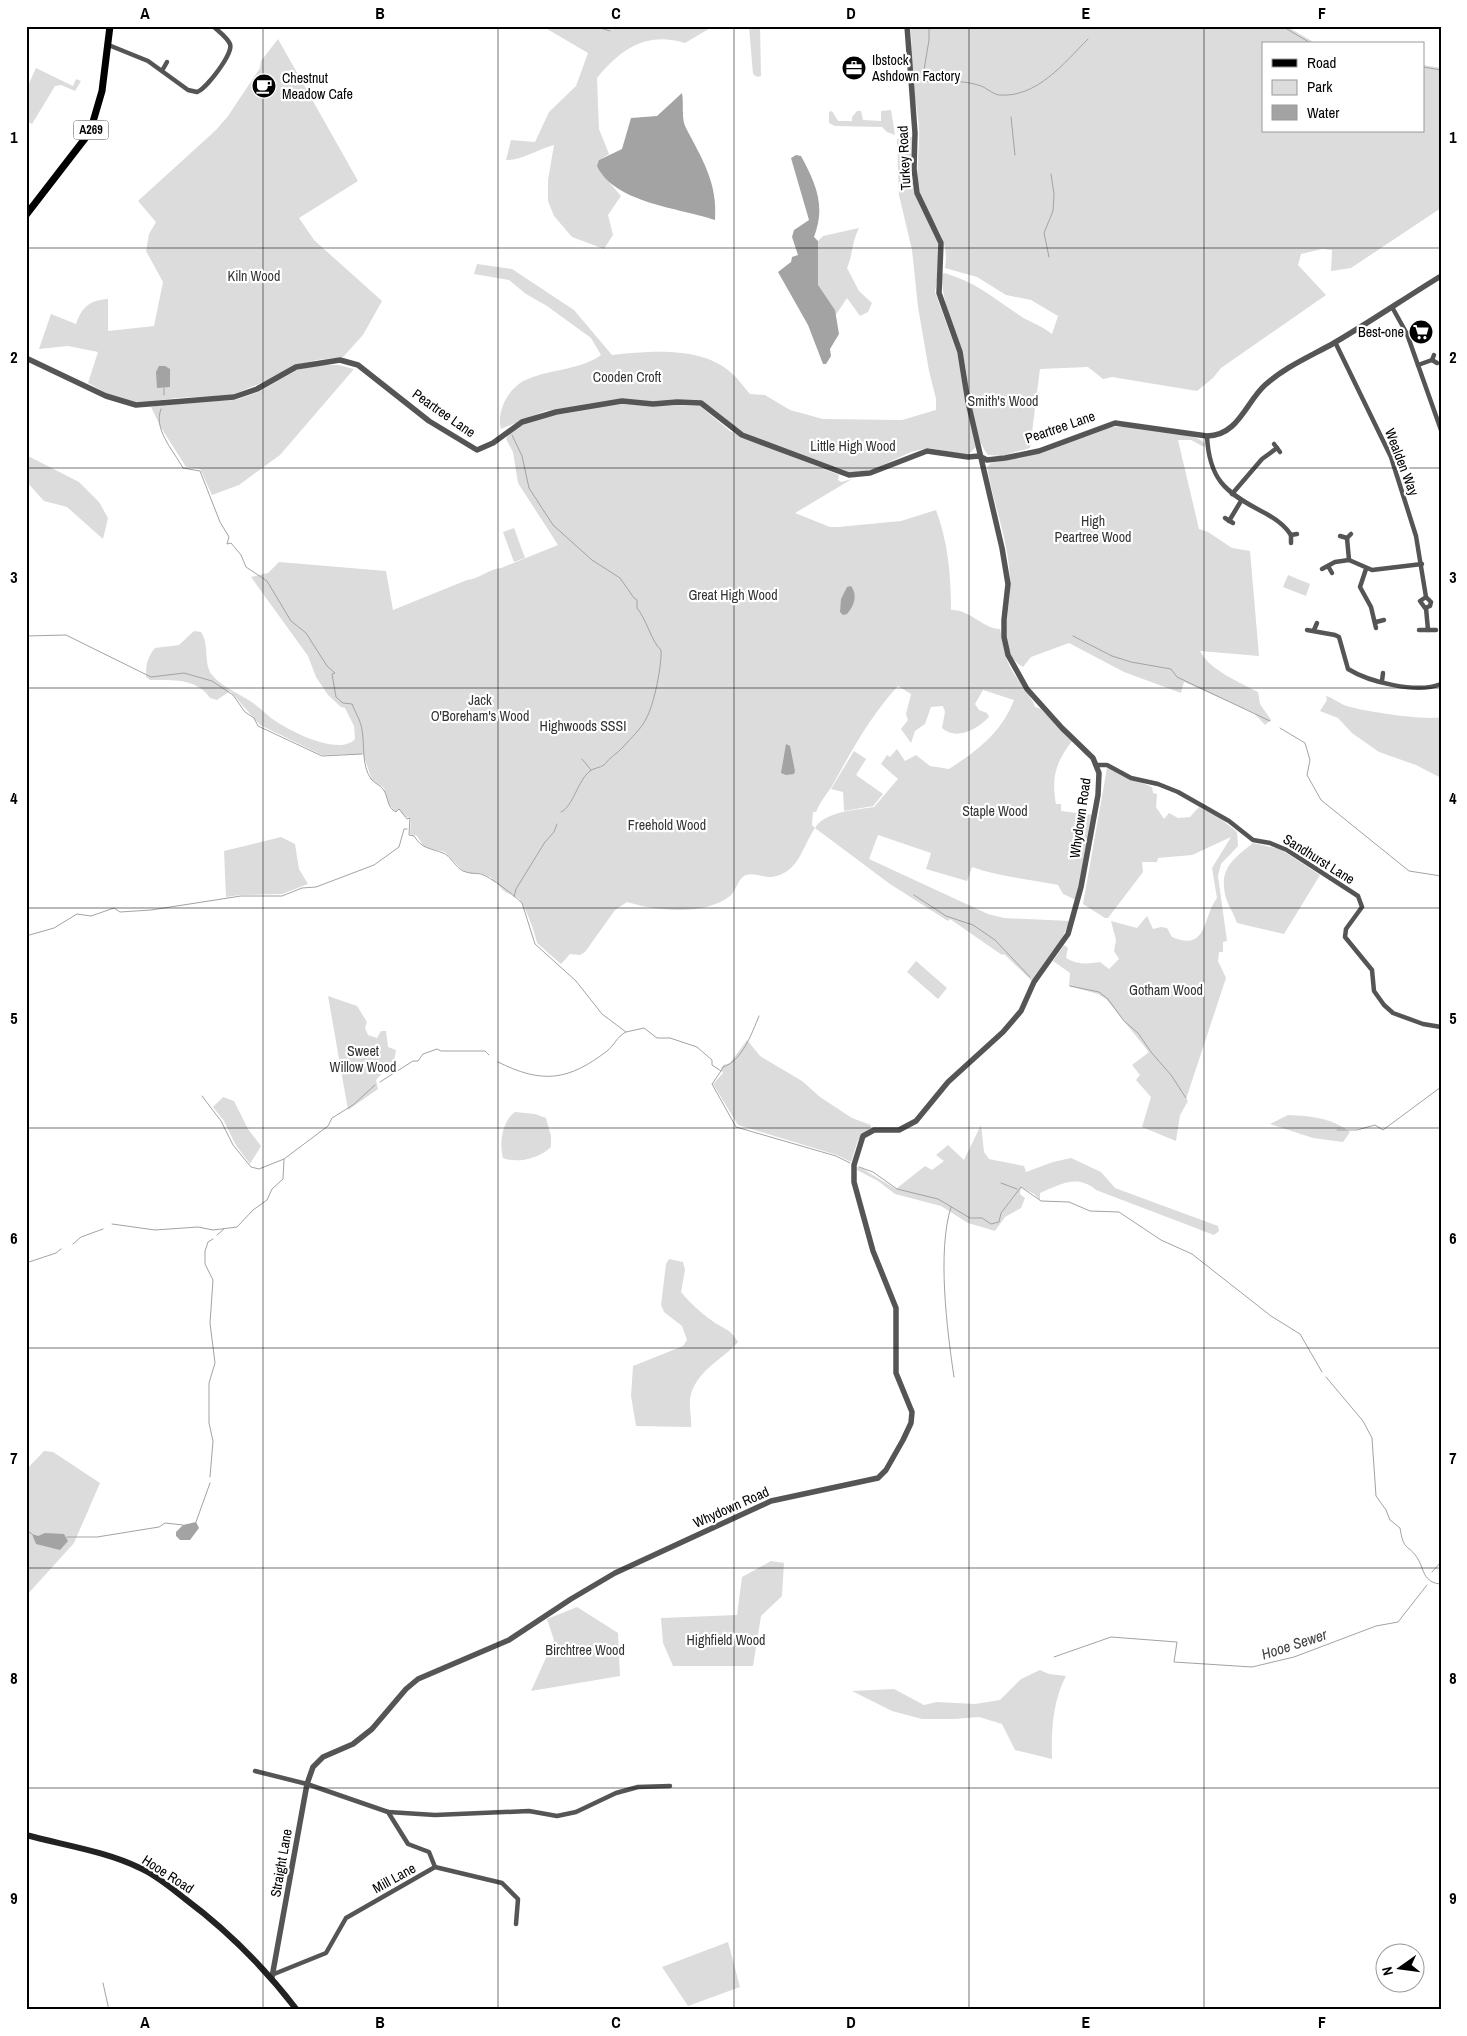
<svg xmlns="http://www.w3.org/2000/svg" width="1467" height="2036" font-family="'Archivo Narrow',sans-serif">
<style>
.green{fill:#dcdcdc;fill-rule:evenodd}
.water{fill:#a3a3a3}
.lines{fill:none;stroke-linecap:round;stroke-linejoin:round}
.stream{stroke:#a3a3a3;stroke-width:1}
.minor{stroke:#555;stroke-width:4.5}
.tertiary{stroke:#555;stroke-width:5.5}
.secondary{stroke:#222;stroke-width:6}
.primary{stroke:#000;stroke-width:7}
.grid{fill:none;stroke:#000;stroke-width:1;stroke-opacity:0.55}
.labels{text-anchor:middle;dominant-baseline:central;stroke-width:4.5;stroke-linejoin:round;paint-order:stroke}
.shield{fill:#fff;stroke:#4c4c4c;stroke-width:1}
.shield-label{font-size:12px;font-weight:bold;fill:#000}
.poi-label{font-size:14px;fill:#000;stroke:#fff;text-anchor:start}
.street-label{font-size:14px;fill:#000;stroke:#fff}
.park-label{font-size:14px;fill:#333;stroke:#fff}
.water-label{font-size:15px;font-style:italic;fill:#444;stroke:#fff}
.neatline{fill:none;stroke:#000;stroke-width:2}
.grid-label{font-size:16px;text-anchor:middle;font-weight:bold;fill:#000}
</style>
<rect width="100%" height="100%" fill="#fff"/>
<g class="green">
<path d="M542,26H720L712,27L685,43C646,31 621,49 597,78L599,129L609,154L599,160L601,173L621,196L608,215L613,235L604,249L572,237L554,216L548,201V180L554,145C538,149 520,161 506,160L511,140L535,142L549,112L576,86L588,53Z"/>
<path d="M749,26H760L761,76L757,77L753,74Z"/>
<path d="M910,26H1286L1317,44H1263V131H1423V65L1441,68V208L1351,268L1331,271L1332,250L1322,249L1301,254L1298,265L1326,295L1221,368L1213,378L1197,391L1112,377L1103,379L1088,367L1040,369L1030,448L1001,456L988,455C968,428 971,388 963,356C956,329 941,303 942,275L944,273C978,283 993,298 1022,317C1032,323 1042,326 1052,334L1058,316L1031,300L1006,295L977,277L945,268C951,231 925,221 919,190C915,169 920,150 919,129C918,110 913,91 911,72C910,57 913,42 910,26Z"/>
<path d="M278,39L358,181L299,218L314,240L382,301L363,335L343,357L317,360L296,365L266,381L232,395L177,398L139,403L108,394L88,383L98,352L68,346L39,349L51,314L76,324C82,307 90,300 108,299V331L154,326L163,282L146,251L149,234L156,222L138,201L216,130L228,116L260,68L261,61Z"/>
<path d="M36,68L73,86L76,79L81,81L75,91L61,85L55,86L32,124L26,121V90Z"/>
<path d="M891,110L895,135L887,132L882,127L835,126L829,123V112L832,111L838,121H852V117L857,111H861L863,120L881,121V111Z"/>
<path d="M912,137L915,193L939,244V267L935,292L959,358L964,395L977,446L968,455L928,448L911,452L874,469L851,473L743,433L703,402L598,403L545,411L501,429C496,411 509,386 528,379C551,369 580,370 601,355L591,338L547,306L526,294L509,280L474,274L477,264L512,269L574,310L612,355C648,351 700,346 729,371C737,377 743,386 750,394L765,395L790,410L823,419L902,420L936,410V399L929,371L918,307L912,250L899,195L897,139Z"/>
<path d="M859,228C852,241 853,254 847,268L859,291L872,303L868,312L860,316L847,298L835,316V310L818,286V241L823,236Z"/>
<path d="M318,365H339L354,369L280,455L239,485L212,495L200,469L186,467L160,426L151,407L173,403L235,400L258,392L297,370Z"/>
<path d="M628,403L700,406L730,431L747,439L839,475L838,480L841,482L852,479L795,513L830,527H838L901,521L936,510C948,542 951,575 951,610C970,609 983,629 1000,629C1003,642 1004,655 1010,667C1015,677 1034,700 1035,707L1041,709L1072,741C1056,762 1051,777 1056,804H1061V811L1094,815L1076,900L1063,894L1058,885C1029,879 1000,877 972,867L967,881L926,869L931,853L878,835L869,859L988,914L1004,918L1070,921L1061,940L1032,981L1004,954L1002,955L950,919L948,921L890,884L815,828C802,847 799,873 772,877C763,878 754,872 746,875C737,879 737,890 730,896C705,916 655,911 627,902L615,910L585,952L580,955L570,954L561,964L537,943C536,935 524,902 518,898C509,893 502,893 497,882L491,880L492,878L480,873L472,874L462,870L445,852L424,847L417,836L410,834L411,818L406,817L399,809L396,812L389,805L384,788L372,780L363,754L322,755L260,725L230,691L217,700L210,698C197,678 172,680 150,680L146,677C146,664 147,658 155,648L179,645L194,631L201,632C210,646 203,663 212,675C221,686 239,694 250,701C258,706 264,712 271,718C287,730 339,757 355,739L354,726L345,708L341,707L328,695L316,677L308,656L251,577L268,573L279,562L386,571L393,610L467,580C480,579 488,569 501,568L558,545L518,483L513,452L506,439C517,414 602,407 628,403ZM898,686L911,694L906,714L908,720L901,729L911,743L915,731L925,724L931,707L943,706L945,712L942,728C956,741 978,729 989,717L987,713L979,710L975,704L983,690L1014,700C1002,732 977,751 949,769L930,766L916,755L905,761L897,749L890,757L887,755L881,764L898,779L874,807C857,810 825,811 815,828L812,825L813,812H816C820,802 826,795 832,786C852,750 871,715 898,686Z"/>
<path d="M1107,427C1124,426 1196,430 1205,444L1204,447L1191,440H1178L1199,529L1208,532L1232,548L1250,551L1259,656L1200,651C1208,669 1241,683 1258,692L1260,704L1271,720L1265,725L1254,713L1184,682L1181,693L1124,672L1069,643L1031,657L1023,667C996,653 1010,612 1010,588C1011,547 994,507 987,467L991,463L1020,457Z"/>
<path d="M26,455L79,482L99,502L108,518L103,539L67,507L44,501L26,481Z"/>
<path d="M514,528L525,558L514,562L503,532Z"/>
<path d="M1288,575L1310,584L1306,596L1283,587Z"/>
<path d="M1326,696C1333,698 1337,702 1344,705C1359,711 1427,721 1441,717V778L1416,765L1379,752L1352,733L1338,718L1320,711L1327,700Z"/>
<path d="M854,751L866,759L856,775L883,794L873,806L844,811L843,792L831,789Z"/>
<path d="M1107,768L1152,787L1153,793L1157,794L1156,807L1164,819L1169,813L1178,818L1190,817L1199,807L1221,819L1237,832L1238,846L1221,864L1218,876L1227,941L1223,942V952H1219L1218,961L1226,978L1186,1099L1188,1101L1180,1115L1176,1141L1142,1127L1151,1097L1136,1080L1140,1075L1132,1065L1149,1052L1106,999L1098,994L1069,986L1070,973L1053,961L1064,945L1068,948L1066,958C1077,965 1088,964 1100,962L1109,969L1119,959L1114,951L1116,940L1111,921L1137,928L1147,916L1153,929L1161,927L1167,928L1172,937C1208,952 1202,918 1217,898L1212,868L1231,837L1192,855L1158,858L1157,862H1142L1143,872L1108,918H1105L1083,904Z"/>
<path d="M281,837L295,844L299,869L308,884L282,894L241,895L226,897L224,851Z"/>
<path d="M1253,843L1280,849L1320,875L1284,934L1237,923C1234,914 1229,907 1226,898C1218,869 1233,859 1253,843Z"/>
<path d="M916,961L947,988L938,999L907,972Z"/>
<path d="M328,996L357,1006L367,1022L365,1028L368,1035L377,1038L381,1031H386L388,1047L396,1050L394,1061L376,1080L378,1089L348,1110Z"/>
<path d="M747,1040L760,1056L802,1081L820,1097L852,1118L871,1125L870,1129L858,1140L851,1162L837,1155L738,1125L713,1084L723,1073L721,1069L723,1065L730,1063Z"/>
<path d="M223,1097L234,1101L248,1129L261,1146L250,1164L235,1144L224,1121L213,1107Z"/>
<path d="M515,1112L535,1114L546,1118L551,1136V1147C540,1158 517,1164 503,1158C499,1143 502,1121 515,1112Z"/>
<path d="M1288,1115C1312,1116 1331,1118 1350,1132L1343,1142L1313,1138L1270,1124Z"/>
<path d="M981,1125L984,1152L989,1159L1024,1166L1026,1172L1053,1162L1071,1158L1101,1172L1115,1188L1218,1226L1219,1231L1214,1235L1096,1190C1077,1174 1061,1184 1040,1193V1200L1034,1194L1021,1187L1020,1194L1025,1198L1021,1208L1005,1217L995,1231L968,1223L941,1206L895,1194L878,1181L857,1170V1167L863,1169L896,1189L925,1166L932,1170L944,1161L936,1155L948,1145L964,1160Z"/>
<path d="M669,1259L683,1262L685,1270L681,1292C690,1303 699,1311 711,1320C723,1329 730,1328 738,1342C721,1361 695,1371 690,1399C689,1408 692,1418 691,1427L636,1426L631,1396L633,1366L683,1346L687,1340L682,1326L664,1312L661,1305L666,1264Z"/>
<path d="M44,1451L53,1452L100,1483L74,1543L26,1596V1470Z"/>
<path d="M771,1561L784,1563L782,1596L761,1616L753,1666H673L663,1643L661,1618L737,1615L742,1577Z"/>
<path d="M577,1607L618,1633L620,1676L531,1691L554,1640L547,1619Z"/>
<path d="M1040,1670L1049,1674L1066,1676C1053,1700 1051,1731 1052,1759L1015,1750L1002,1724L979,1717L954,1719H922L892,1711L852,1691L894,1689L924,1705L937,1702L975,1704L1000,1700L1021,1679Z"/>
<path d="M728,1942L740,1987L688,2006L662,1967Z"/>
</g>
<g class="water">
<path d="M682,93C684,103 681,120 686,128C702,159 718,183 715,220C680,208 614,203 597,166L599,160L622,149L631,118L657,116Z"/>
<path d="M796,155L801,156C816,184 826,206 814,237L818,241V285L835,310L839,334L830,349L831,356L826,364H823L808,325L778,272L791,262L792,257L798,255L792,237L794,230L809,220L793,165L791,158Z"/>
<path d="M159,366H165L170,369V387L157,388L156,372Z"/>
<path d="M851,586C858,595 854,606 847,614L843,615L840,612L841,599L847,587Z"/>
<path d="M786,744L790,746L795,771L794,774L786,775L781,773Z"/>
<path d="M196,1522L199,1528L190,1540H180L176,1536V1532L183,1525Z"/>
<path d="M45,1533L64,1534L68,1541L60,1550L36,1544L32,1534L38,1536Z"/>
</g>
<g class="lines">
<g class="stream">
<path d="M594,26L610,31"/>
<path d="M929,26V40L923,76L928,82C946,81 961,80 978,85C986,87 992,94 999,95C1037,98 1064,63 1088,39"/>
<path d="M1282,26L1312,44"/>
<path d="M1094,29L1096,26"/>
<path d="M1423,67L1441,70"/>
<path d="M1011,117L1015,155"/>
<path d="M1049,257L1044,233L1053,211L1054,194L1051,174"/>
<path d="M164,388V395"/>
<path d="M161,409C153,429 173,450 183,468L200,471L220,522L229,537L227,544L231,543L241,555L246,567L267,581L291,621L306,633L327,666L335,673L332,674L336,697L343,703L352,704C355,712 361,721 362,730C365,746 361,764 371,779C374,783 380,785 383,789C389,797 386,807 396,812L399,809L407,819L410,818L409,835L414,836C422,849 430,848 443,853C451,856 455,867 463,871C470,874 475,873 481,874C491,877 515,896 522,903L535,944L576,981L602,1014L626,1032L644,1028L657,1038H670L697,1047L712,1060V1065L721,1071L712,1084L736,1127L836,1156L850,1163"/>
<path d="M512,435L522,456L529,488L553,525L592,560L620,578L634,598L637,600V608C646,618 652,643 661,650C662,665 654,705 646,719C641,729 631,738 624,746C617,754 610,757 604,765C600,768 593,768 590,771C578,780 573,807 561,812"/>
<path d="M26,636L66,635L151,677L184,673L212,681L233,695L245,712L254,718L258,726L322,756L362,754"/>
<path d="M1073,636L1112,656L1131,662L1171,669L1177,677L1270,721"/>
<path d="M1280,728L1305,743L1310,760L1307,775L1321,800L1409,871L1441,876"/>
<path d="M582,759L591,770"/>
<path d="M914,895L946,916L973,925L995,940L1030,977"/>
<path d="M514,897L516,889L545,842L554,832L557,824"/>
<path d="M26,936L54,928L77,914L91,916L114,908L120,912L151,910L241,896H282L302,888L316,887L374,865L399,847L404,829H407"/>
<path d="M1070,986L1099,992L1108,999L1124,1021L1138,1033L1151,1052L1171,1075L1186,1098"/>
<path d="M498,1062C542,1084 568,1081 607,1051C615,1045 616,1037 626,1032"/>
<path d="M721,1071L723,1067C742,1061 752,1033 759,1016"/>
<path d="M380,1082L413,1061H418L423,1054L437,1049L441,1051H485L489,1055"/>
<path d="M202,1096L221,1121L233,1145L251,1167L259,1169L284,1159"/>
<path d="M1337,1130H1357L1375,1125L1383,1130L1441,1087"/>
<path d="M859,1167L873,1172L897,1189L938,1199L970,1218H982L991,1224L999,1222L1001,1213L1021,1187L1041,1201L1069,1202L1090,1211L1119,1212L1161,1240L1192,1254L1271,1316L1300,1334L1322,1372"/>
<path d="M1001,1183L1017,1189"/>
<path d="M951,1207C937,1251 947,1330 954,1377"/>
<path d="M112,1224L155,1230L198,1227L213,1230L237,1227L253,1210L267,1200L272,1189L283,1179L284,1159L328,1126L332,1118L353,1105L375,1085"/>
<path d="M217,1235L224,1229"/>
<path d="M73,1244L81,1237L103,1229"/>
<path d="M26,1263L56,1253L61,1249"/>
<path d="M1326,1377L1363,1421L1372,1438L1376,1496L1386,1510L1390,1520L1400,1528C1404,1553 1408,1543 1418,1559C1424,1569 1423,1583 1441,1584"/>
<path d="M210,1477L213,1441L209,1423V1383L215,1363L210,1323L213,1280L205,1264V1251L208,1242L213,1239"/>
<path d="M196,1522L210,1483"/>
<path d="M29,1532L32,1534"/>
<path d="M67,1537H97L159,1527L165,1523L183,1525"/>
<path d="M1432,1572L1441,1562"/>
<path d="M1054,1657L1111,1637L1177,1642L1174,1662L1252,1667L1294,1657L1376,1626L1398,1622L1427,1585"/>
<path d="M103,1983L109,2010"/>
</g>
<g class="minor">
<path d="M111,46L148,61L188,90L197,92C206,89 234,53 230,44C227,37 218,31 213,26"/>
<path d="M163,69L167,62"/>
<path d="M1392,307L1407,334L1441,430"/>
<path d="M1335,342L1391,457L1416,536L1426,597L1431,602L1430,606L1425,608L1420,601L1426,597"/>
<path d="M1434,355L1432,360L1437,363"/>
<path d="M1418,365L1432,360"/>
<path d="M1207,436C1209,479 1225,492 1261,511C1273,517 1284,524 1291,535"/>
<path d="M1274,444L1280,452"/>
<path d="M1232,494L1262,459L1277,448"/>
<path d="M1225,518L1233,523"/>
<path d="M1229,521L1241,501"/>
<path d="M1340,536L1347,538L1351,534"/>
<path d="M1347,538L1349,560"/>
<path d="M1291,543V535L1297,534"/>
<path d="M1328,566L1332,573"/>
<path d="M1322,569L1335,562L1349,560L1372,570L1422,564"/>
<path d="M1366,569L1360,587L1371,607L1376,628"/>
<path d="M1426,608L1428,630"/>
<path d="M1376,622L1384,620"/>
<path d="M1307,630L1335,635L1339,637L1348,669C1369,682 1417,694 1441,684"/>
<path d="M1314,630L1317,623"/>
<path d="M1419,630H1436"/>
<path d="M1382,681L1383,673"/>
<path d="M1097,765H1107L1131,778L1158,784L1178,792L1229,821L1253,840L1270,843L1287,850L1358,896L1362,907L1346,929L1345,937L1372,970L1374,991L1384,1005L1393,1013L1423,1024L1441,1027"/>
<path d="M255,1771L307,1784L388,1812L408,1844L429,1852L435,1867"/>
<path d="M388,1812L435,1815L529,1811L557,1816L576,1812L616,1793L638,1787L670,1786"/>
<path d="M274,1974L326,1953L346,1918L435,1867L502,1883L518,1899L516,1924"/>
</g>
<g class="tertiary">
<path d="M26,358L106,396L136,405L234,397L257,389L296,367L340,360L358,365L429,421L477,450L493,443L522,422L556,412L622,401L653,404L677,402L701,403L742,435L849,475L870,473L927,451L968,457L979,456L987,460L1005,458L1039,451L1115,423L1207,436C1238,436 1246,402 1265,385C1285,367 1311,356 1334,343C1370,322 1405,298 1441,276"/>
<path d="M272,1977L307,1784L313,1767L323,1757L353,1744L372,1729L406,1689L418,1679L509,1640L571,1599L615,1573L771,1501L878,1478L886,1470L903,1440L911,1423L912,1412L896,1373V1308L873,1251L854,1182V1165L863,1136L874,1130H899L916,1121L948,1082L1003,1032L1021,1011L1034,982L1068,934L1081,887L1098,795L1099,773L1093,758L1062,728L1027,689L1008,655L1004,637V620L1008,584L1002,548L968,402L960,352L939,293L941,243L917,193L914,169L915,133L907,26"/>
</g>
<path class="secondary" d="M26,1835C63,1845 105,1851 140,1868C156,1875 170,1887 184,1898C227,1930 264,1967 297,2010"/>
<path class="primary" d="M26,215L90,132L102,91L110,26"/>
</g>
<path class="grid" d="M263,26V2010M498,26V2010M734,26V2010M969,26V2010M1204,26V2010M26,248H1441M26,468H1441M26,688H1441M26,908H1441M26,1128H1441M26,1348H1441M26,1568H1441M26,1788H1441"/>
<defs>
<symbol id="office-disc" viewBox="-11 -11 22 22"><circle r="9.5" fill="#000" stroke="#fff"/><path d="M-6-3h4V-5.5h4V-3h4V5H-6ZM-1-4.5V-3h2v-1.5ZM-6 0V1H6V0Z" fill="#fff"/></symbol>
<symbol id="cafe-disc" viewBox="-11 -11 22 22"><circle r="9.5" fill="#000" stroke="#fff"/><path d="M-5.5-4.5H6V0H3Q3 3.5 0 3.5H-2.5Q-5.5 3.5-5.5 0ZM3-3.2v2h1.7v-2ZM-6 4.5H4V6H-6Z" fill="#fff"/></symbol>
<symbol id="supermarket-disc" viewBox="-11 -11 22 22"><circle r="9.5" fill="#000" stroke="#fff"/><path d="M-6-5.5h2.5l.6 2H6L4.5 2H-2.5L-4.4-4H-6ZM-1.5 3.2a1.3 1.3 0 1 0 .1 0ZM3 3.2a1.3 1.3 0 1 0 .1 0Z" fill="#fff"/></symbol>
</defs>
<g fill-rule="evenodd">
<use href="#office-disc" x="840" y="54" width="28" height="28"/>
<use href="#cafe-disc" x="250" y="72" width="28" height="28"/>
<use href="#supermarket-disc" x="1407" y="318" width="28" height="28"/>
</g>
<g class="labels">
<rect class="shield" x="73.5" y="120.5" width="35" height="19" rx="4"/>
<g class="shield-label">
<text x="91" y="130">A269</text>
</g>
<g class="poi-label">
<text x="872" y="60">Ibstock<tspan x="872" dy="16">Ashdown Factory</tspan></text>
<text x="282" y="78">Chestnut<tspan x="282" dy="16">Meadow Cafe</tspan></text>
<text x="1404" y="332" text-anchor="end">Best-one</text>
</g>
<g class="street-label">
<text transform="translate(904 158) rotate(-93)">Turkey Road</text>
<text transform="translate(444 413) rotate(35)">Peartree Lane</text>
<text transform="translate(1060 427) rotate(-19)">Peartree Lane</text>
<text transform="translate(1402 462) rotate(69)">Wealden Way</text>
<text transform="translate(1080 818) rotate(-82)">Whydown Road</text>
<text transform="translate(1319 859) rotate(32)">Sandhurst Lane</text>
<text transform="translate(731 1507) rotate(-24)">Whydown Road</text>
<text transform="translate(281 1863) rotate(-80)">Straight Lane</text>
<text transform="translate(168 1874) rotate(33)">Hooe Road</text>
<text transform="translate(394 1878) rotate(-29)">Mill Lane</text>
</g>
<g class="park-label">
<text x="254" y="276">Kiln Wood</text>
<text x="627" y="377">Cooden Croft</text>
<text x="1003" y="401">Smith's Wood</text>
<text x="853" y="446">Little High Wood</text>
<text x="1093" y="521">High<tspan x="1093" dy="16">Peartree Wood</tspan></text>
<text x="733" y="595">Great High Wood</text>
<text x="480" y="700">Jack<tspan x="480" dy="16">O'Boreham's Wood</tspan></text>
<text x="583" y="726">Highwoods SSSI</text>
<text x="995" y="811">Staple Wood</text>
<text x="667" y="825">Freehold Wood</text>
<text x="1166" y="990">Gotham Wood</text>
<text x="363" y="1051">Sweet<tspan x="363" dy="16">Willow Wood</tspan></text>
<text x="726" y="1640">Highfield Wood</text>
<text x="585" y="1650">Birchtree Wood</text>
</g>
<g class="water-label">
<text transform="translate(1294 1644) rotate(-18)">Hooe Sewer</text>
</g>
</g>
<rect width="1467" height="2036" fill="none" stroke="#ffffff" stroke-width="55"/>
<rect x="1262" y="42" width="162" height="90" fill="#ffffff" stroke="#999999"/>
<rect x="1272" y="59" width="25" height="8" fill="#000000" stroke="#999999"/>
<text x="1307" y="68" font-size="15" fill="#000000">Road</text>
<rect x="1272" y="80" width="25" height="15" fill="#dcdcdc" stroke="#999999"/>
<text x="1307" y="92" font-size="15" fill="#000000">Park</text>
<rect x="1272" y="105" width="25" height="15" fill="#a3a3a3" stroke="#999999"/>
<text x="1307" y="118" font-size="15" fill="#000000">Water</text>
<g transform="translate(1400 1968) rotate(256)"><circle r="24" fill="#ffffff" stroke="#999999"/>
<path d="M0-4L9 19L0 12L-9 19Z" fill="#000000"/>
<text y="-8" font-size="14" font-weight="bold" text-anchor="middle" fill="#000000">N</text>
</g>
<rect x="28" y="28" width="1412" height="1980" class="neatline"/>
<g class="grid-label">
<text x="145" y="19">A</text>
<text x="380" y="19">B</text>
<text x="616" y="19">C</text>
<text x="851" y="19">D</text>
<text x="1086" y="19">E</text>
<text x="1322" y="19">F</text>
<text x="14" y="143">1</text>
<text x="1453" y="143">1</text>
<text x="14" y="363">2</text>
<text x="1453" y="363">2</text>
<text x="14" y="583">3</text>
<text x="1453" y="583">3</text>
<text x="14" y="804">4</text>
<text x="1453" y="804">4</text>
<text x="14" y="1024">5</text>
<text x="1453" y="1024">5</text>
<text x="14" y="1244">6</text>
<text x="1453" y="1244">6</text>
<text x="14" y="1464">7</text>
<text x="1453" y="1464">7</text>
<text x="14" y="1684">8</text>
<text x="1453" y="1684">8</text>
<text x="14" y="1904">9</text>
<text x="1453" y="1904">9</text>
<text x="145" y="2028">A</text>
<text x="380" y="2028">B</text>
<text x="616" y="2028">C</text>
<text x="851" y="2028">D</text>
<text x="1086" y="2028">E</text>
<text x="1322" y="2028">F</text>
</g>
</svg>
